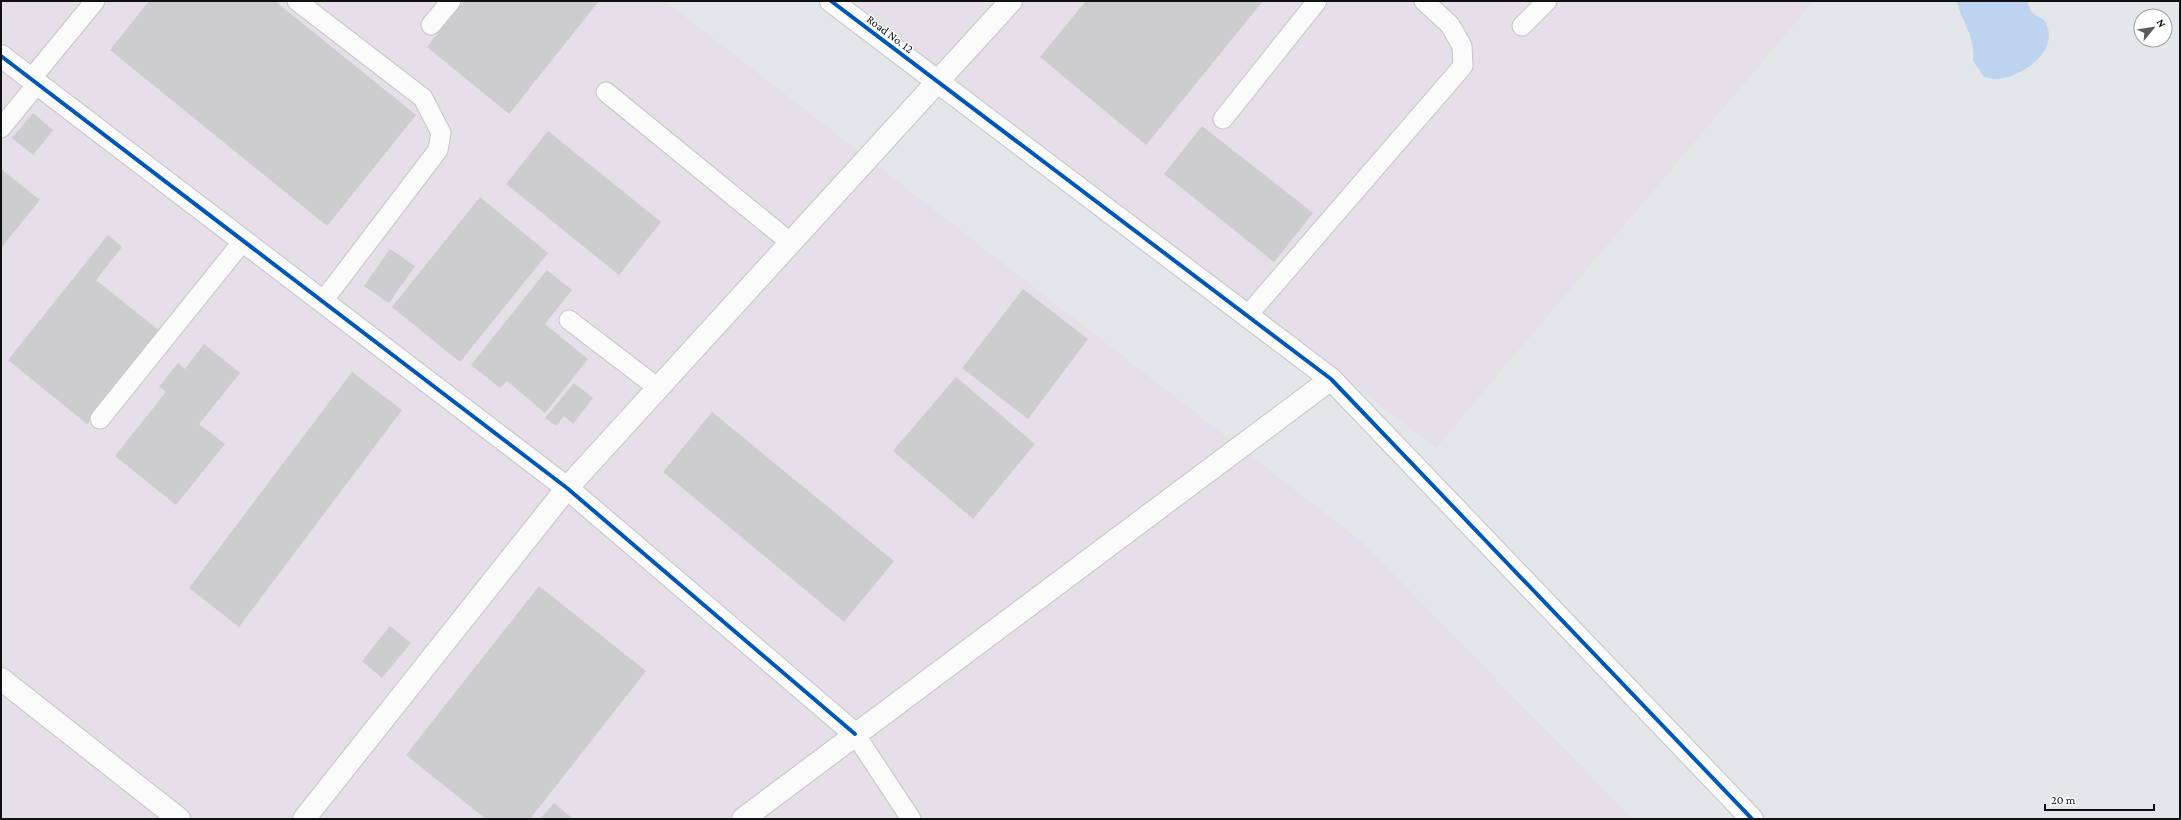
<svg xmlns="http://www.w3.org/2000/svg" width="2181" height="820" font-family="'Crimson Pro',serif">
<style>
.industrial{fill:#e6dee8}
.water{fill:#bdd3f0}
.building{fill:#cdcdcf}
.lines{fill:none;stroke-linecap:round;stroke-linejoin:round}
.lane-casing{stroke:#c3c5c8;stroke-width:21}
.street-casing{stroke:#c3c5c8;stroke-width:24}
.secondary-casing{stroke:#c3c5c8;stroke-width:24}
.lane{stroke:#fbfbfc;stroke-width:19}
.street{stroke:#fbfbfc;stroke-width:22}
.secondary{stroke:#fbfbfc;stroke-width:22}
.cycleway-casing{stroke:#fff;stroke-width:6}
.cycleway{stroke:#0057b8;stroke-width:4}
.labels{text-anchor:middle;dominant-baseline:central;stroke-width:3;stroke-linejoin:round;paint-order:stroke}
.street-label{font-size:12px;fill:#0e1012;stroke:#fff}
</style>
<rect width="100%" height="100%" fill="#e4e7ea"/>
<g class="industrial">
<path d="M1,1H665L1361,541L1633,819H1Z"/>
<path d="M853,1H1814L1436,448Z"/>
</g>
<path class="water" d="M1957,1H2027L2032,13L2044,20C2046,24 2049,30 2049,35C2049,58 2020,76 1999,79C1995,80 1989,78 1984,77L1973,61C1976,36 1962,24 1957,1Z"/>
<g class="building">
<path d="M149,1H275L416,115L327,226L110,50Z"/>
<path d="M464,1H599L509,114L427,47Z"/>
<path d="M1086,1H1263L1146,145L1040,57Z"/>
<path d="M33,113L53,130L33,155L12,138Z"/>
<path d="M1202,126L1313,213L1274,262L1164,174Z"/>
<path d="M548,131L661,222L619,275L506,184Z"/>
<path d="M1,169L40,200L1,248Z"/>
<path d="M480,197L548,253L460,362L392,307Z"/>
<path d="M108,235L122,247L96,280L161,332L87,424L8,360Z"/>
<path d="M390,249L415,266L389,303L364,286Z"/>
<path d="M547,270L572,290L545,324L588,359L545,413L507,381L500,388L471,365Z"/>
<path d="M1023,289L1088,339L1028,419L962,368Z"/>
<path d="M204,344L240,373L199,424L225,444L176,505L115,456L166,392L159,387L178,363L185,369Z"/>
<path d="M352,372L402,410L239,627L189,588Z"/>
<path d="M956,377L1035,444L973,519L893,451Z"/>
<path d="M574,383L593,398L573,424L564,416L556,426L545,418Z"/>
<path d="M712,412L894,561L844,622L663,472Z"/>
<path d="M539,586L646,671L530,819H486L406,755Z"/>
<path d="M390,626L411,643L382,678L362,661Z"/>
<path d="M554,803L573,819H540Z"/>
</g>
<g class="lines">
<defs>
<g id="lane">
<path d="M297,1L423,98L441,133L438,150L323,301"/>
<path d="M431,25L451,1"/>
<path d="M1522,26L1547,1"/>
<path d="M31,79L95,1"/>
<path d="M606,92L791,243"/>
<path d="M1223,119L1317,1"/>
<path d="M1,128L37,84"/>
<path d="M1247,316L1463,66L1462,46L1450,25L1424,1"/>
<path d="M569,320L658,388"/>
<path d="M100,419L243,241"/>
<path d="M855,734L911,819"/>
</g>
<g id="street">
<path d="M1,56L567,488L855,734"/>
<path d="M1,679L179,819"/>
<path d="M304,819L567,488L1011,1"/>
<path d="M743,819L1331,379"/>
</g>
<path id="secondary" d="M831,1L1331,379L1752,819"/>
</defs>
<use href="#lane" class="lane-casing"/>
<use href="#street" class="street-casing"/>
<use href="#secondary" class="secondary-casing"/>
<use href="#lane" class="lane"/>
<use href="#street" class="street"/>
<use href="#secondary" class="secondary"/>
<defs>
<g id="cycleway">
<path d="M831,1L1331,379L1752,819"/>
<path d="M1,56L567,488L855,734"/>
</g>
</defs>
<use href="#cycleway" class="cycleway-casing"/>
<use href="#cycleway" class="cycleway"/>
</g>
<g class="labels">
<g class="street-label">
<text transform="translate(890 34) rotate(37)">Road No. 12</text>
</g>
</g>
<rect width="2181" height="820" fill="none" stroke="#0e1012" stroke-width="4"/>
<g transform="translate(2153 28) rotate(60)"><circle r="19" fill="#ffffff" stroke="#9f9fa0"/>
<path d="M0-3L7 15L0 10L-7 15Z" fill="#595b5e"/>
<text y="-6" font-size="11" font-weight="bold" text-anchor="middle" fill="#0e1012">N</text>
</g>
<path d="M2045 804v6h109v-6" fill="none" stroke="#0e1012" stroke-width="2"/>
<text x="2051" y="804" font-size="12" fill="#0e1012" stroke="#ffffff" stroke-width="3" paint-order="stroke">20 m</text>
</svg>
